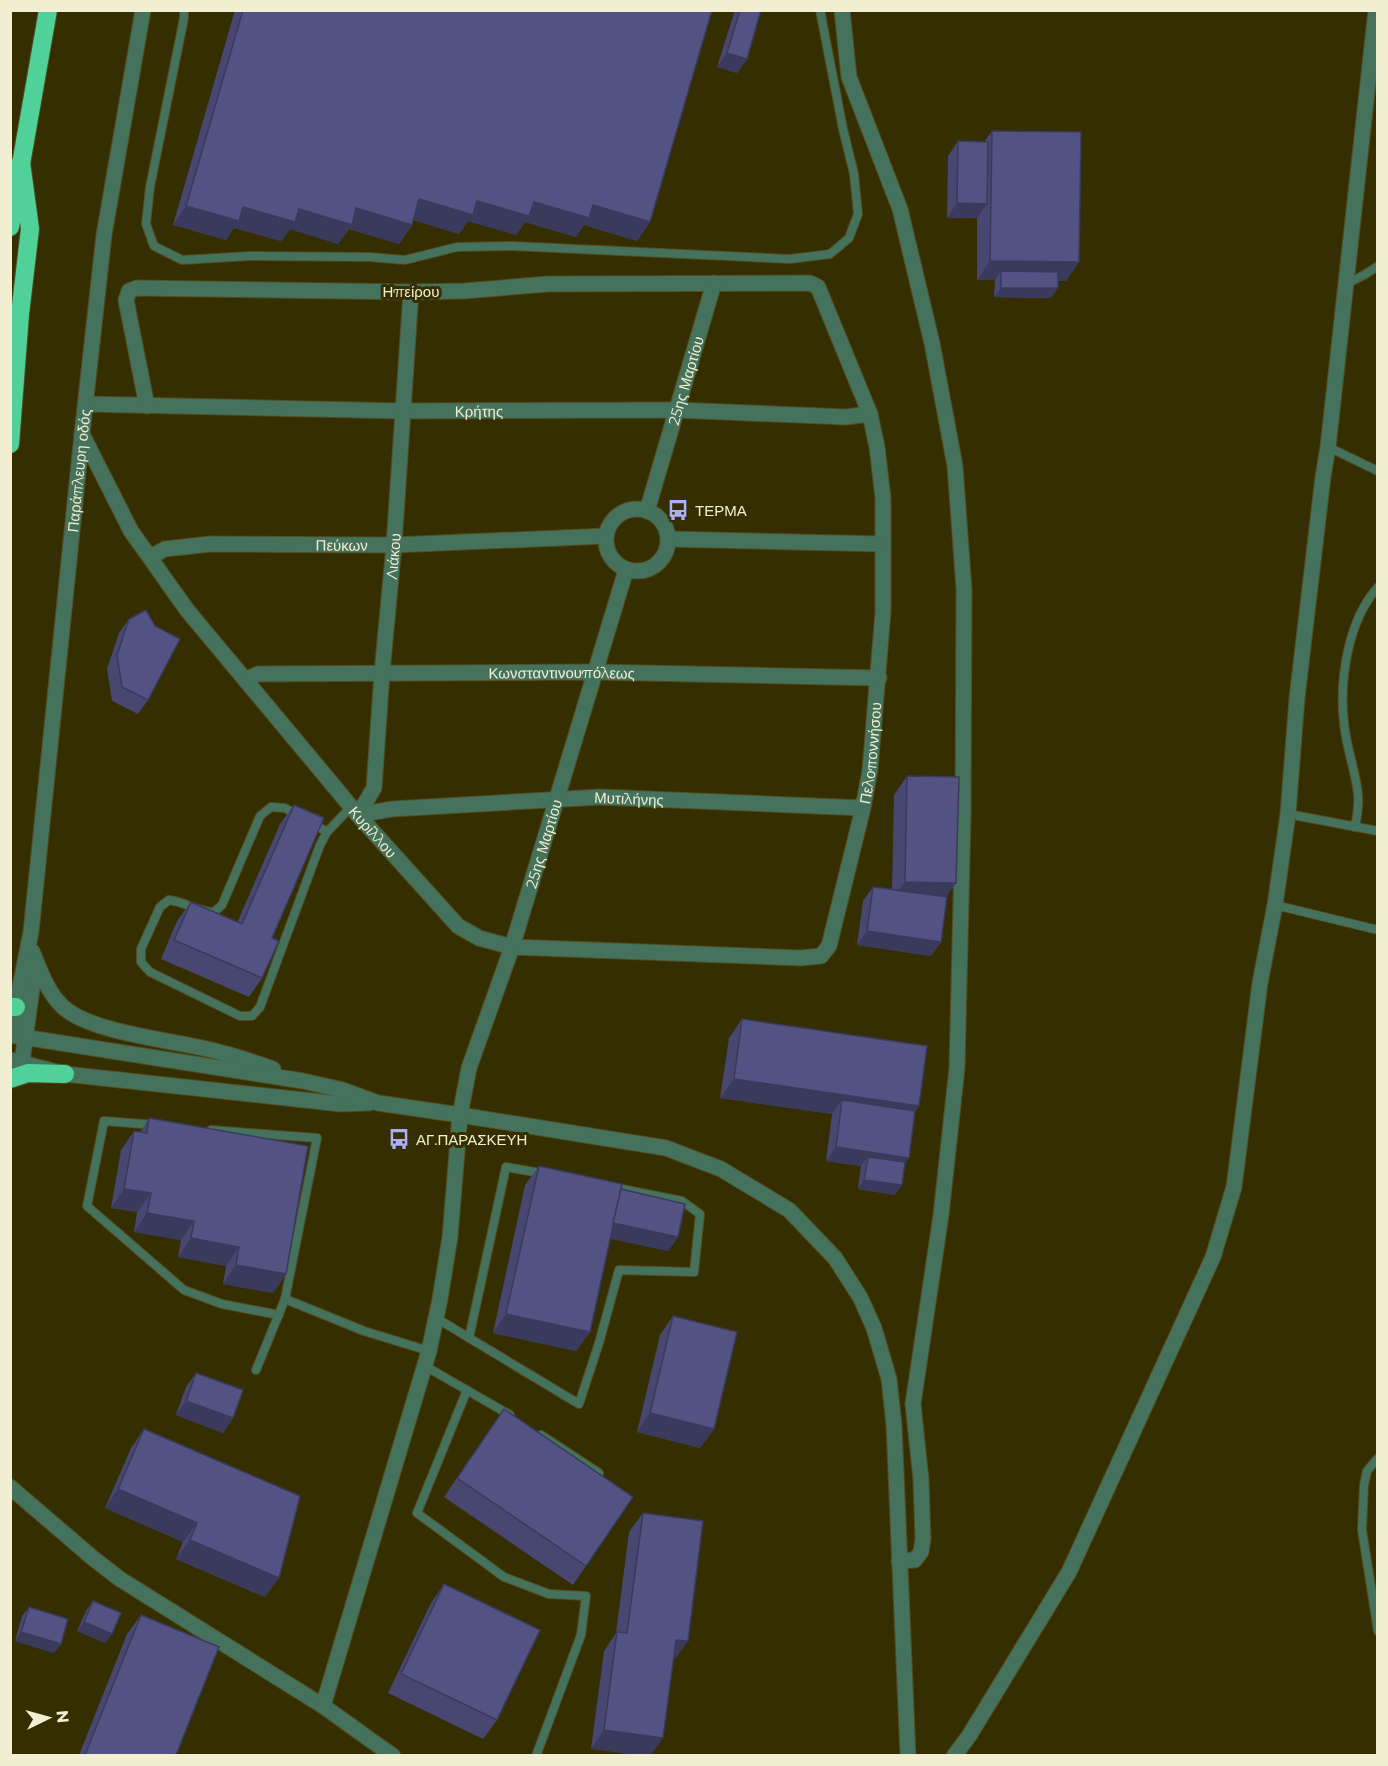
<svg xmlns="http://www.w3.org/2000/svg" width="1388" height="1766" font-family="Montserrat,sans-serif">
<style>
.lines{fill:none;stroke-linecap:round;stroke-linejoin:round}
.service-casing{stroke:#524d21;stroke-width:10}
.minor-casing{stroke:#524d21;stroke-width:17}
.tertiary-casing{stroke:#524d21;stroke-width:17}
.motorway-casing{stroke:#524d21;stroke-width:20}
.service{stroke:#44725c;stroke-width:8}
.minor{stroke:#44725c;stroke-width:15}
.tertiary{stroke:#44725c;stroke-width:15}
.motorway{stroke:#50d199;stroke-width:18}
.wall{fill:#474771}
.shaded-wall{fill:#393a5c}
.building{fill:#525383;stroke:#393a5c;stroke-width:1.5}
.labels{text-anchor:middle;dominant-baseline:central;stroke-width:6;stroke-linejoin:round;paint-order:stroke}
.street-label{font-size:15px;fill:#f2eed1;stroke:#342e00}
.poi-label{font-size:15px;fill:#f2eed1;stroke:#342e00;text-anchor:start}
</style>
<rect width="100%" height="100%" fill="#342e00"/>
<g class="lines">
<defs>
<g id="service">
<path d="M184,10V18L150,187L146,224L154,246L182,260L250,256L369,257L405,260L457,247L512,246L790,259L830,254L849,238L858,214L854,174L843,129L820,10"/>
<path d="M1346,284L1364,275L1378,266"/>
<path d="M1328,447L1378,471"/>
<path d="M1288,814L1378,831"/>
<path d="M298,815L285,808L271,807L260,816L222,905L214,912C198,912 185,902 169,900L160,907L141,949V962L150,972L240,1016H252L260,1007L320,845L327,832L351,807"/>
<path d="M312,823L327,832"/>
<path d="M1355,827C1357,817 1359,806 1358,795C1356,772 1346,747 1344,723C1339,680 1348,620 1378,587"/>
<path d="M1275,905L1378,930"/>
<path d="M156,1125L104,1121L87,1206L184,1290L222,1304L279,1315"/>
<path d="M211,1130L317,1138L285,1299L256,1370"/>
<path d="M285,1299L364,1331L429,1351"/>
<path d="M436,1318L579,1404L599,1343L619,1270L694,1272L700,1214L682,1201L612,1187"/>
<path d="M469,1338L506,1167L546,1174"/>
<path d="M425,1366L510,1415"/>
<path d="M467,1390L417,1513L504,1577L549,1594L586,1596L581,1635L536,1756"/>
<path d="M541,1435L599,1473"/>
<path d="M1378,1458L1367,1471L1364,1485L1362,1530L1378,1631"/>
</g>
<g id="minor">
<path d="M842,10L849,77L900,209L932,343L955,466L964,589L963,818L957,1068L941,1215L913,1404L921,1480L923,1539L921,1552L915,1560L899,1561"/>
<path id="s1" d="M86,404L403,411L676,410L846,417L870,414"/>
<path id="s2" d="M82,434L131,531L187,610L358,815L458,926L479,938L512,947L801,958L821,956L829,946L863,808L870,770L883,612V498L877,447L870,414L818,287L810,283L548,284L464,291L411,292L137,288L129,291L126,300L147,406"/>
<path id="s3" d="M647,511L714,283"/>
<path d="M668,539L883,544"/>
<path id="s4" d="M150,557L165,549L210,544L394,545L606,536"/>
<path id="s5" d="M245,680L258,674L595,672L879,678"/>
<path id="s6" d="M358,815L374,788L382,673L394,545L411,292"/>
<path id="s7" d="M358,815L392,809L600,797L863,808"/>
<path d="M10,1487L94,1559L120,1579L323,1706L393,1756"/>
<path d="M323,1706L429,1351L440,1299L450,1237L460,1115L666,1148L721,1169L789,1210L835,1258L860,1297L874,1328L889,1379L894,1425L908,1756"/>
<path d="M954,1756L969,1736L1069,1572L1213,1257L1234,1187L1260,983L1275,905L1288,814L1297,698L1323,477L1328,447L1376,10"/>
</g>
<g id="tertiary">
<circle cx="637" cy="540" r="31"/>
<path d="M32,951C40,970 47,992 63,1007C90,1032 169,1040 207,1049C229,1054 251,1061 273,1069"/>
<path id="s8" d="M10,1035L303,1081L343,1090L378,1103L460,1115L469,1068L512,947L626,570"/>
<path id="s9" d="M10,1036L31,932L82,434L104,235L143,10"/>
<path d="M10,1060L65,1074L341,1104L369,1103"/>
<path d="M22,1062L33,981V962"/>
</g>
<g id="motorway">
<path d="M10,227L48,10"/>
<path d="M10,444L20,314L30,229L21,162"/>
<path d="M10,1007H16"/>
<path d="M10,1079L28,1073L65,1074"/>
</g>
</defs>
<use href="#service" class="service-casing"/>
<use href="#minor" class="minor-casing"/>
<use href="#tertiary" class="tertiary-casing"/>
<use href="#motorway" class="motorway-casing"/>
<use href="#service" class="service"/>
<use href="#minor" class="minor"/>
<use href="#tertiary" class="tertiary"/>
<use href="#motorway" class="motorway"/>
</g>
<g class="wall">
<path d="M235,10H712L650,222L637,241L584,225L576,237L525,222L516,235L468,221L459,234L413,220L412,225L399,244L349,229L338,244L290,229L281,241L234,228L226,240L173,225Z"/>
<path d="M735,10H761L747,59L737,73L717,67Z"/>
<path d="M992,131L1079,262L1066,281H1058L1051,298L994,297L995,280H977V218H947L948,156L958,141L984,142Z"/>
<path d="M129,619L148,700L138,714L112,701L107,669L119,633Z"/>
<path d="M907,776L956,883L946,897L941,942L931,956L857,945L863,901L873,887L892,889L894,795Z"/>
<path d="M294,805L272,938L262,978L249,997L161,959L177,921L191,902L237,923L280,824Z"/>
<path d="M742,1019L919,1106L915,1111L909,1158L905,1162L895,1195L858,1189L861,1166L826,1161L832,1114L720,1098L729,1038Z"/>
<path d="M149,1118L286,1274L273,1293L223,1284L226,1266L178,1257L181,1240L134,1232L137,1212L111,1208L121,1150L134,1131L140,1132Z"/>
<path d="M539,1166L621,1189L678,1237L668,1251L610,1238L590,1332L576,1351L493,1333L525,1185Z"/>
<path d="M673,1316L714,1429L700,1448L637,1432L660,1335Z"/>
<path d="M196,1373L233,1418L223,1433L176,1415L186,1387Z"/>
<path d="M504,1409L633,1497L573,1585L444,1497Z"/>
<path d="M144,1429L265,1597L176,1559L183,1542L105,1508L131,1448Z"/>
<path d="M643,1513L688,1641L674,1660L591,1749L604,1651L616,1633L629,1532Z"/>
<path d="M444,1584L497,1720L483,1739L388,1693L431,1603Z"/>
<path d="M93,1601L105,1643L77,1631L86,1611Z"/>
<path d="M29,1607L61,1644L54,1653L15,1641L22,1616Z"/>
<path d="M141,1615L176,1755H79L127,1634Z"/>
</g>
<g class="shaded-wall">
<path d="M727,53L747,59L737,73L717,67Z"/>
<path d="M419,199L534,202L593,205L650,222L637,241L584,225L576,237L525,222L516,235L468,221L459,234L406,218Z"/>
<path d="M957,203L987,204L977,218H947Z"/>
<path d="M186,206L299,209L356,208L412,225L399,244L349,229L338,244L290,229L281,241L234,228L226,240L173,225Z"/>
<path d="M990,261L1079,262L1066,281H1001V271L995,280H977Z"/>
<path d="M1001,288H1058L1051,298L994,297Z"/>
<path d="M905,882L956,883L942,902L891,901Z"/>
<path d="M867,931L941,942L931,956L857,945Z"/>
<path d="M734,1079L919,1106L905,1125L842,1100L832,1114L720,1098Z"/>
<path d="M836,1147L909,1158L899,1172L868,1157L861,1166L826,1161Z"/>
<path d="M864,1180L902,1185L895,1195L858,1189Z"/>
<path d="M124,1189L151,1193L137,1212L111,1208Z"/>
<path d="M147,1213L194,1221L181,1240L134,1232Z"/>
<path d="M611,1222L678,1237L668,1251L601,1237Z"/>
<path d="M191,1238L239,1247L226,1266L178,1257Z"/>
<path d="M236,1265L286,1274L273,1293L223,1284Z"/>
<path d="M506,1314L590,1332L576,1351L493,1333Z"/>
<path d="M186,1401L233,1418L223,1433L176,1415Z"/>
<path d="M650,1413L714,1429L700,1448L637,1432Z"/>
<path d="M118,1489L197,1523L183,1542L105,1508Z"/>
<path d="M190,1540L279,1578L265,1597L176,1559Z"/>
<path d="M84,1622L112,1634L105,1643L77,1631Z"/>
<path d="M21,1632L61,1644L54,1653L15,1641Z"/>
<path d="M676,1640L688,1641L674,1660L663,1659Z"/>
<path d="M604,1730L663,1738L651,1755H635L591,1749Z"/>
</g>
<g class="building">
<path d="M243,10H712L650,222L593,205L589,218L534,202L529,216L477,201L473,215L419,199L412,225L356,208L352,225L299,209L295,222L243,207L239,221L186,206Z"/>
<path d="M740,10H761L747,59L727,53Z"/>
<path d="M992,131L1081,132L1079,262L990,261Z"/>
<path d="M958,141L988,142L987,204L957,203Z"/>
<path d="M1001,271L1058,272V288H1001Z"/>
<path d="M146,610L155,626L180,639L148,700L122,687L117,655L129,619Z"/>
<path d="M907,776L959,777L956,883L905,882Z"/>
<path d="M294,805L324,818L272,938L279,941L262,978L174,940L191,902L242,924Z"/>
<path d="M873,887L947,897L941,942L867,931Z"/>
<path d="M742,1019L927,1046L919,1106L734,1079Z"/>
<path d="M842,1100L915,1111L909,1158L836,1147Z"/>
<path d="M149,1118L308,1146L286,1274L236,1265L239,1247L191,1238L194,1221L147,1213L151,1193L124,1189L134,1131L147,1133Z"/>
<path d="M868,1157L905,1162L902,1185L864,1180Z"/>
<path d="M539,1166L622,1184L590,1332L506,1314Z"/>
<path d="M621,1189L685,1204L678,1237L613,1223Z"/>
<path d="M673,1316L737,1332L714,1429L650,1413Z"/>
<path d="M196,1373L243,1390L233,1418L186,1401Z"/>
<path d="M504,1409L633,1497L586,1566L457,1478Z"/>
<path d="M144,1429L300,1496L279,1578L190,1540L197,1523L118,1489Z"/>
<path d="M643,1513L703,1521L688,1641L676,1640L663,1738L604,1730L617,1632L627,1633Z"/>
<path d="M444,1584L540,1630L497,1720L401,1674Z"/>
<path d="M93,1601L121,1613L112,1634L84,1622Z"/>
<path d="M29,1607L68,1619L61,1644L21,1632Z"/>
<path d="M141,1615L219,1647L176,1755H85Z"/>
</g>
<defs>
<symbol id="bus-bare" viewBox="-9 -9 18 18"><path d="M-5-6H5V4H4V6H2V4H-2V6H-4V4H-5ZM-3.5-4V0h7V-4ZM-3.5 1.2v1.5H-2V1.2ZM2 1.2v1.5H3.5V1.2Z" fill="#acaffb" stroke="#342e00" stroke-width="2.5" paint-order="stroke"/></symbol>
</defs>
<g fill-rule="evenodd">
<use href="#bus-bare" x="663" y="495" width="30" height="30"/>
<use href="#bus-bare" x="384" y="1124" width="30" height="30"/>
</g>
<g class="labels">
<g class="street-label">
<text x="411" y="291">Ηπείρου</text>
<text stroke="none"><textPath href="#s3" startOffset="136">25ης Μαρτίου</textPath></text>
<text stroke="none"><textPath href="#s1" startOffset="393">Κρήτης</textPath></text>
<text stroke="none"><textPath href="#s9" startOffset="570">Παράπλευρη οδός</textPath></text>
<text stroke="none"><textPath href="#s4" startOffset="194">Πεύκων</textPath></text>
<text stroke="none"><textPath href="#s6" startOffset="264">Λιάκου</textPath></text>
<text stroke="none"><textPath href="#s5" startOffset="318">Κωνσταντινουπόλεως</textPath></text>
<text stroke="none"><textPath href="#s2" startOffset="1200">Πελοποννήσου</textPath></text>
<text stroke="none"><textPath href="#s7" startOffset="272">Μυτιλήνης</textPath></text>
<text stroke="none"><textPath href="#s2" startOffset="495">Κυρίλλου</textPath></text>
<text stroke="none"><textPath href="#s8" startOffset="742">25ης Μαρτίου</textPath></text>
</g>
<g class="poi-label">
<text x="695" y="510">ΤΕΡΜΑ</text>
<text x="416" y="1139">ΑΓ.ΠΑΡΑΣΚΕΥΗ</text>
</g>
</g>
<rect width="1388" height="1766" fill="none" stroke="#f2eed1" stroke-width="24"/>
<g transform="translate(48 1718) rotate(85)" stroke="#342e00" stroke-width="4.5" paint-order="stroke">
<path d="M0-4.5L10 22L0 15L-10 22Z" fill="#f2eed1"/>
<text y="-9" font-size="16" font-weight="bold" text-anchor="middle" fill="#f2eed1">N</text>
</g>
</svg>
